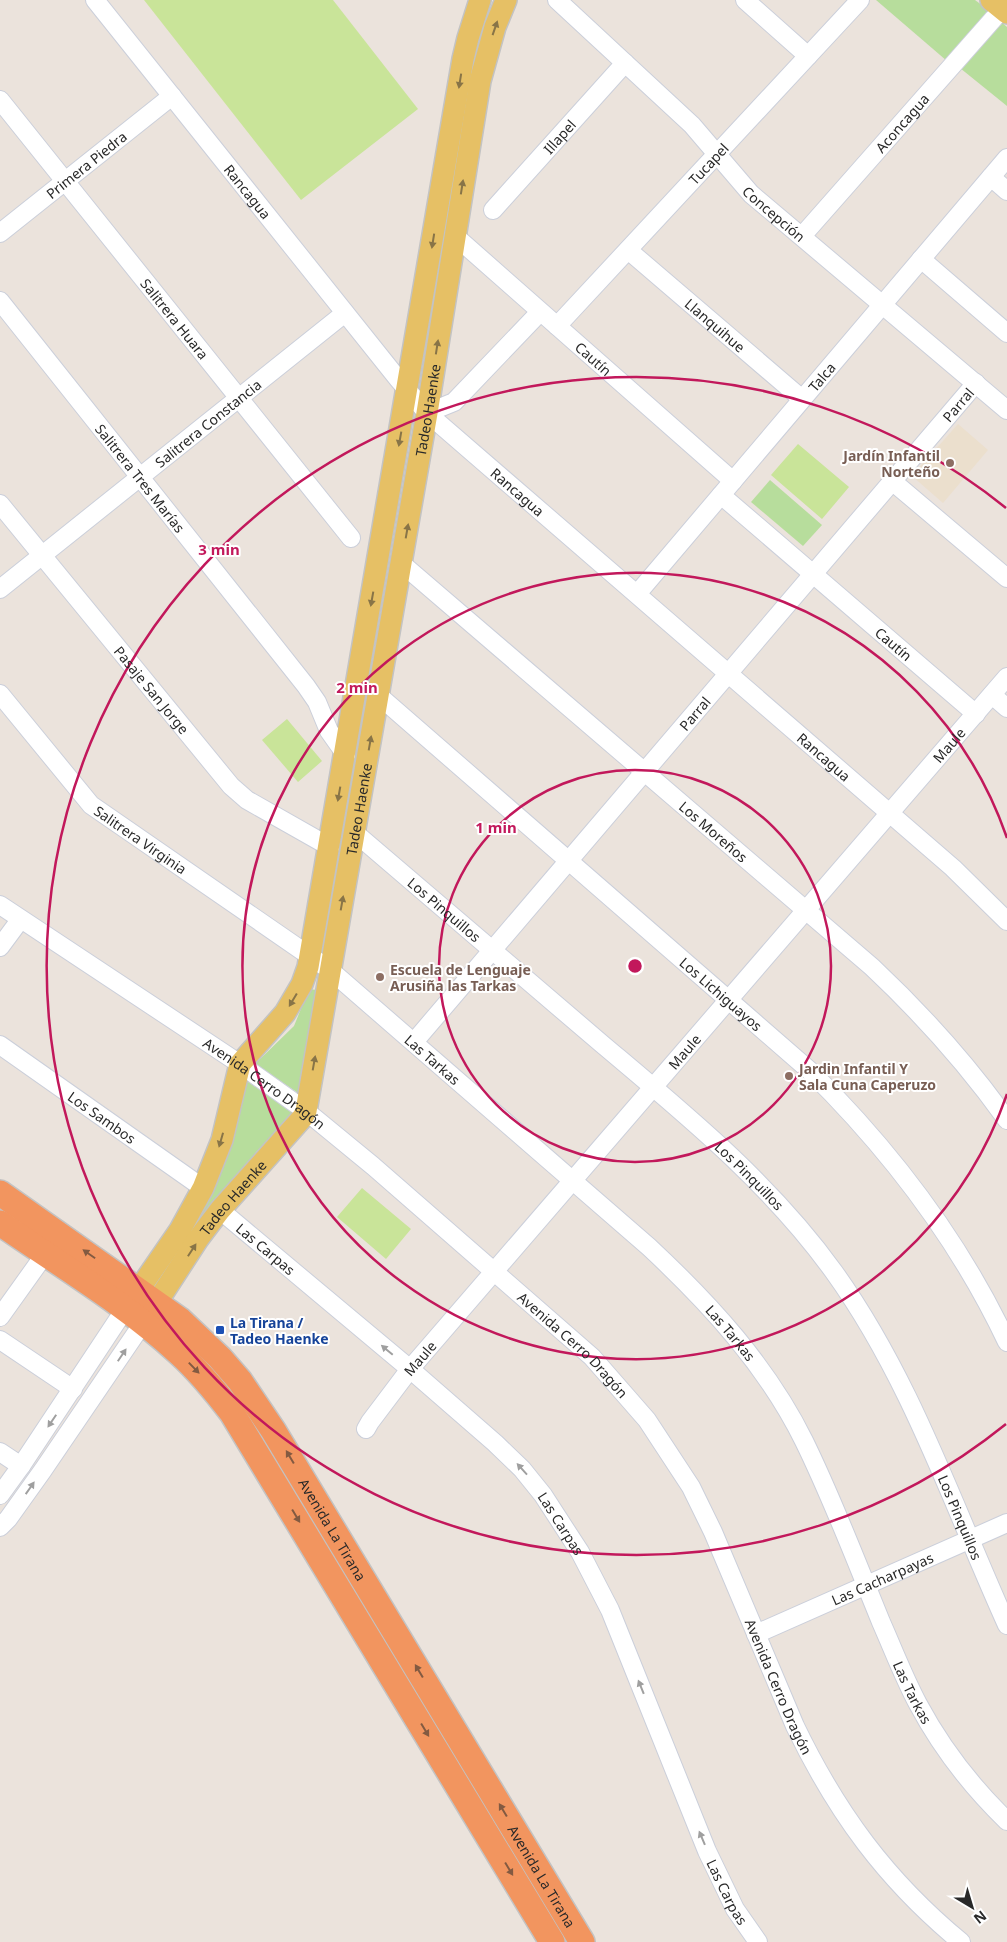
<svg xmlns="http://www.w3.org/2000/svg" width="1007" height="1942" font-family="'Noto Sans',sans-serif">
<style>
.education{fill:#ebdfcd}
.green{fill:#b7dd9c}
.pitch{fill:#c9e499}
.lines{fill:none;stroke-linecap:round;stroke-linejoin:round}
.minor-casing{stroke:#cbcfda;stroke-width:20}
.major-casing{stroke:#c3c3c3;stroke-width:24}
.highway-casing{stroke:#c3c3c3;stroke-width:28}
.minor{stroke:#fff;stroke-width:18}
.major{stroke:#e6c065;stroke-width:21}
.highway{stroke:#f2955f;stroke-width:25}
.oneway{fill:#887447}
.oneway2{fill:#835a41}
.oneway3{fill:#9f9f9f}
.ring{fill:none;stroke:#c2185b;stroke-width:2.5}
.education-dot{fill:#8d6e63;stroke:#fff;stroke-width:2}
.transit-dot{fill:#1a4fb4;stroke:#fff;stroke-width:2}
.labels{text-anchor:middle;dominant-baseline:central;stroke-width:4;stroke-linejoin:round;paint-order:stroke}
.street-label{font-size:14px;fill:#292929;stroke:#fff}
.education-label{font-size:14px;font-weight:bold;fill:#785e54;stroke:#fff;text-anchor:start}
.transit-label{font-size:14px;font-weight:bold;fill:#164399;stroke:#fff;text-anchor:start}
.centre{fill:#c2185b;stroke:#fff;stroke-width:2.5}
.ring-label{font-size:15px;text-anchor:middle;font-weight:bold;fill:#c2185b;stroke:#fff;stroke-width:4;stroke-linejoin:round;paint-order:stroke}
</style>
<rect width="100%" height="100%" fill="#ebe3dc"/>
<path class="education" d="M958,424L988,450L943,503L912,476Z"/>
<g class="green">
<path d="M876,0H975L991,12L947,61Z"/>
<path d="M1000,21L1007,27V106L960,68Z"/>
<path d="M770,480L822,525L803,546L751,502Z"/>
<path d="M309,989L317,990L301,1095L255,1064L294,1026Z"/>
<path d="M247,1081L293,1113L257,1151L162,1286L153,1281L210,1197Z"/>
</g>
<g class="pitch">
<path d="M144,0H333L418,109L301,200Z"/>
<path d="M798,444L849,487L822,519L771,475Z"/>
<path d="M287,719L322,761L298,782L262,740Z"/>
<path d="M362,1188L411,1229L386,1259L337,1217Z"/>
</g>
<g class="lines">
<defs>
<g id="minor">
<path id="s1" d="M95,0L398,379L427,413L953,868L1007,921"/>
<path id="s2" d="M557,0L692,125L751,194L1007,410"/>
<path d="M745,0L808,56"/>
<path id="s3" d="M0,100L351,538"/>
<path d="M991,177L1007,191"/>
<path id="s4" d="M493,210L625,63"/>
<path id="s5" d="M0,233L172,96"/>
<path id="s6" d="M455,236L733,481"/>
<path id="s7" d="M802,236L1002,9"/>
<path id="s8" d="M628,250L802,399"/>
<path d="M921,259L1007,333"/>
<path id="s9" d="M0,301L306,686L317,702L329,731L346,755"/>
<path id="s10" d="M557,326L860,0"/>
<path d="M427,413L454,402L540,312"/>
<path d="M892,481L1007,578"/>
<path id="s11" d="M721,495L976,714"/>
<path id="s12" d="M0,504L231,786L247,800L330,847"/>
<path id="s13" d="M401,563L872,967C922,1014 967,1064 1007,1120"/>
<path id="s14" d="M0,589L345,313"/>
<path id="s15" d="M637,594L1007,158"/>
<path id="s16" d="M0,694L91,805L330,970L649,1247C710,1304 767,1366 804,1441C833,1500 856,1561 881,1622C893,1649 904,1678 918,1704C941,1747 972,1787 1007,1821"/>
<path id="s17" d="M378,695L809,1070C890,1150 958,1238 1007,1342"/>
<path d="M992,695L1007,708"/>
<path id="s18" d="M354,832C437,903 520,973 602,1044C685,1114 770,1183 834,1272C911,1379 953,1506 1007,1625"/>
<path id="s19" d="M0,905L240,1064L306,1111L373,1166L592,1357L647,1420L691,1487L713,1532L795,1726C837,1813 886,1880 961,1942"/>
<path d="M0,947L20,920"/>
<path id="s20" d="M414,1042L976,383"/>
<path id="s21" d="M0,1045L203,1188"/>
<path id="s22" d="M220,1210L410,1369L495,1443L522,1469L543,1495L580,1552L610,1610L707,1851L735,1909L758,1942"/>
<path d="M0,1317L45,1254"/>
<path d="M0,1340L73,1389"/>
<path id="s23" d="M366,1429L370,1422L410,1369L1007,677"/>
<path d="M0,1452L21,1466"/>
<path d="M0,1495L21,1466L125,1309"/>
<path d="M0,1527L8,1519L43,1470L143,1323"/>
<path id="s24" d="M756,1634L1007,1523"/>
</g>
<g id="major">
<path d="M991,0L1007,13"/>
<path d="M129,1304L180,1230L203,1188L222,1140L240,1064L285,1013L302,984L308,967L463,59L468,38L480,0"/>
<path id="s25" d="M148,1316L198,1239L220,1210L303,1117L306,1111L427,413L480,81L495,27L506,0"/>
</g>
<g id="highway">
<path id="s26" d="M0,1193L180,1320L220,1358L240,1381L273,1430L582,1942"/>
<path d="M0,1223C60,1265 125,1303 179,1353C199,1371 216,1392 232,1413L552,1942"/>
</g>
</defs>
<use href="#minor" class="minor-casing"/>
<use href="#major" class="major-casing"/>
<use href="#highway" class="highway-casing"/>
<use href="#minor" class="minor"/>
<use href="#major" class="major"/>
<use href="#highway" class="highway"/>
</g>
<defs><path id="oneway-solid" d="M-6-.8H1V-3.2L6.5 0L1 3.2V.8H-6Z" transform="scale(1.25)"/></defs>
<g class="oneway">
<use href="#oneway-solid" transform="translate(495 28) rotate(-71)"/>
<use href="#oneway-solid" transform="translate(460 81) rotate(99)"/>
<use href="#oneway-solid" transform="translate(462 187) rotate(-81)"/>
<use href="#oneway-solid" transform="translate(433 241) rotate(99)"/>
<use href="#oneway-solid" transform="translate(437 347) rotate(-81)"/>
<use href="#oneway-solid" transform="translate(400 439) rotate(100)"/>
<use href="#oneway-solid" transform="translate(407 531) rotate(-80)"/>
<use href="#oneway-solid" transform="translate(372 599) rotate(100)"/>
<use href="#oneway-solid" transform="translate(370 743) rotate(-80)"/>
<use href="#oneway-solid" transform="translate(339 794) rotate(100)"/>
<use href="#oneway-solid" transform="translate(342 903) rotate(-80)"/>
<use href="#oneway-solid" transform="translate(293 1000) rotate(121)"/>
<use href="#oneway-solid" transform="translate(314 1063) rotate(-80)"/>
<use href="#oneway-solid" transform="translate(221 1140) rotate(106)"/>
<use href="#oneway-solid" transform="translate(192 1250) rotate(-57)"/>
</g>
<g class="oneway2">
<use href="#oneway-solid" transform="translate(89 1254) rotate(-145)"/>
<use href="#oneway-solid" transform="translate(194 1368) rotate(46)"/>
<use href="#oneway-solid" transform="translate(290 1457) rotate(-121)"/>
<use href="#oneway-solid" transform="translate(296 1516) rotate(59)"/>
<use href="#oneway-solid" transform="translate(419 1671) rotate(-121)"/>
<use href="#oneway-solid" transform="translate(425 1730) rotate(59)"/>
<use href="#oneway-solid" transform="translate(503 1810) rotate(-121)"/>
<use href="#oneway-solid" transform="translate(509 1869) rotate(59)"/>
</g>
<g class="oneway3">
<use href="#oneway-solid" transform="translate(387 1350) rotate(-140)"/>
<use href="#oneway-solid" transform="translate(122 1355) rotate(-56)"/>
<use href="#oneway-solid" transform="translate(52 1421) rotate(124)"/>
<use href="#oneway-solid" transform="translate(522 1469) rotate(-132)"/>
<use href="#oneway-solid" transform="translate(30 1488) rotate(-55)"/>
<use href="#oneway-solid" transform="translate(641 1687) rotate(-112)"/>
<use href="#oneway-solid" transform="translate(702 1838) rotate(-113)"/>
</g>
<g class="ring">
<circle cx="635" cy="966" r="196"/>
<path d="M1007 1094A393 393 0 1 1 1007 838"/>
<path d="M1006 1424A589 589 0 1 1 1006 508"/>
</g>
<g class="education-dot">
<circle cx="950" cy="463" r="5"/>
<circle cx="380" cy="977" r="5"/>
<circle cx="789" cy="1076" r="5"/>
</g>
<rect class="transit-dot" x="215" y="1325" width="10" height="10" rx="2.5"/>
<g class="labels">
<g class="street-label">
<text stroke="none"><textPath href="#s7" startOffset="151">Aconcagua</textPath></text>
<text stroke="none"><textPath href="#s4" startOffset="99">Illapel</textPath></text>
<text stroke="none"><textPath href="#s10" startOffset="222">Tucapel</textPath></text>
<text stroke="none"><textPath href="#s5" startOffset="110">Primera Piedra</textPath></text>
<text stroke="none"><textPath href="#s1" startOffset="245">Rancagua</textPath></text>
<text stroke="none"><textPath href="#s2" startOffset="305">Concepción</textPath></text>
<text stroke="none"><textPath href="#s3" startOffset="280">Salitrera Huara</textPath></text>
<text stroke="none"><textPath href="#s8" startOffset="115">Llanquihue</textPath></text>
<text stroke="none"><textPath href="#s6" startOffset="185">Cautín</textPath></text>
<text stroke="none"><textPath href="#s15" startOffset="285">Talca</textPath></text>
<text stroke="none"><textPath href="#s20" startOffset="838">Parral</textPath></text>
<text stroke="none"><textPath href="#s25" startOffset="971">Tadeo Haenke</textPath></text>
<text stroke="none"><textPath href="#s14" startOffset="266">Salitrera Constancia</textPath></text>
<text stroke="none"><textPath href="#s9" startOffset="226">Salitrera Tres Marías</textPath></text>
<text stroke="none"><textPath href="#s1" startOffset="650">Rancagua</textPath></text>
<text stroke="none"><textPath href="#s11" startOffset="228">Cautín</textPath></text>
<text stroke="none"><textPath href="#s12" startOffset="240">Pasaje San Jorge</textPath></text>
<text stroke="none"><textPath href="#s20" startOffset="432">Parral</textPath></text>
<text stroke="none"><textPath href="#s23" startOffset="899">Maule</textPath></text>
<text stroke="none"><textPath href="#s1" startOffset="1055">Rancagua</textPath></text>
<text stroke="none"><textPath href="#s25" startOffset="566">Tadeo Haenke</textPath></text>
<text stroke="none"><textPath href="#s13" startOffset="412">Los Moreños</textPath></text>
<text stroke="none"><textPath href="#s16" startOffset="204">Salitrera Virginia</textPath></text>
<text stroke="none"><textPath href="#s18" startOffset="119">Los Pinquillos</textPath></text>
<text stroke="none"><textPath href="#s17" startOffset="455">Los Lichiguayos</textPath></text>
<text stroke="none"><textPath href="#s23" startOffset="494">Maule</textPath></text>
<text stroke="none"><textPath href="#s16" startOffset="570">Las Tarkas</textPath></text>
<text stroke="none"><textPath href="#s19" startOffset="319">Avenida Cerro Dragón</textPath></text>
<text stroke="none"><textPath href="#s21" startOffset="125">Los Sambos</textPath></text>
<text stroke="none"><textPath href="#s18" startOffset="524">Los Pinquillos</textPath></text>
<text stroke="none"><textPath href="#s25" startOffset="146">Tadeo Haenke</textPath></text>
<text stroke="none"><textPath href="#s22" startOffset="60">Las Carpas</textPath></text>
<text stroke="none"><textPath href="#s16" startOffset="975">Las Tarkas</textPath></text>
<text stroke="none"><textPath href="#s19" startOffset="724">Avenida Cerro Dragón</textPath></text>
<text stroke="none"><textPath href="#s23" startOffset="89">Maule</textPath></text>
<text stroke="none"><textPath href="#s18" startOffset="929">Los Pinquillos</textPath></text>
<text stroke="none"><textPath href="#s22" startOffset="465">Las Carpas</textPath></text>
<text stroke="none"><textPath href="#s26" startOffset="481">Avenida La Tirana</textPath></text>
<text stroke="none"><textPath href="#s24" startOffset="138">Las Cacharpayas</textPath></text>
<text stroke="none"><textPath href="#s19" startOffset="1128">Avenida Cerro Dragón</textPath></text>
<text stroke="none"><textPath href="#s16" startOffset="1380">Las Tarkas</textPath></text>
<text stroke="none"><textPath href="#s26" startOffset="886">Avenida La Tirana</textPath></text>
<text stroke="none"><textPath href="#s22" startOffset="870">Las Carpas</textPath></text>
</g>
<g class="education-label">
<text x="940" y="455" text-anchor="end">Jardín Infantil<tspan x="940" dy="16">Norteño</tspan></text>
<text x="390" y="969">Escuela de Lenguaje<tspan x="390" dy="16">Arusiña las Tarkas</tspan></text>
<text x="799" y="1068">Jardin Infantil Y<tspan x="799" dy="16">Sala Cuna Caperuzo</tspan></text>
</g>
<g class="transit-label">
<text x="230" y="1322">La Tirana /<tspan x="230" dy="16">Tadeo Haenke</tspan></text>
</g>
</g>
<circle cx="635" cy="966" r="8" class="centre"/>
<g class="ring-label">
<text x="219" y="555">3 min</text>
<text x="357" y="693">2 min</text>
<text x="496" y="833">1 min</text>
</g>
<g transform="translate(972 1907) rotate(142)" stroke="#ffffff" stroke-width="4" paint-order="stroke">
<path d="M0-4L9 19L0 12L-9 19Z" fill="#292929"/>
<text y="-8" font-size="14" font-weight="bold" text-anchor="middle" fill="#292929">N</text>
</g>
</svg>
